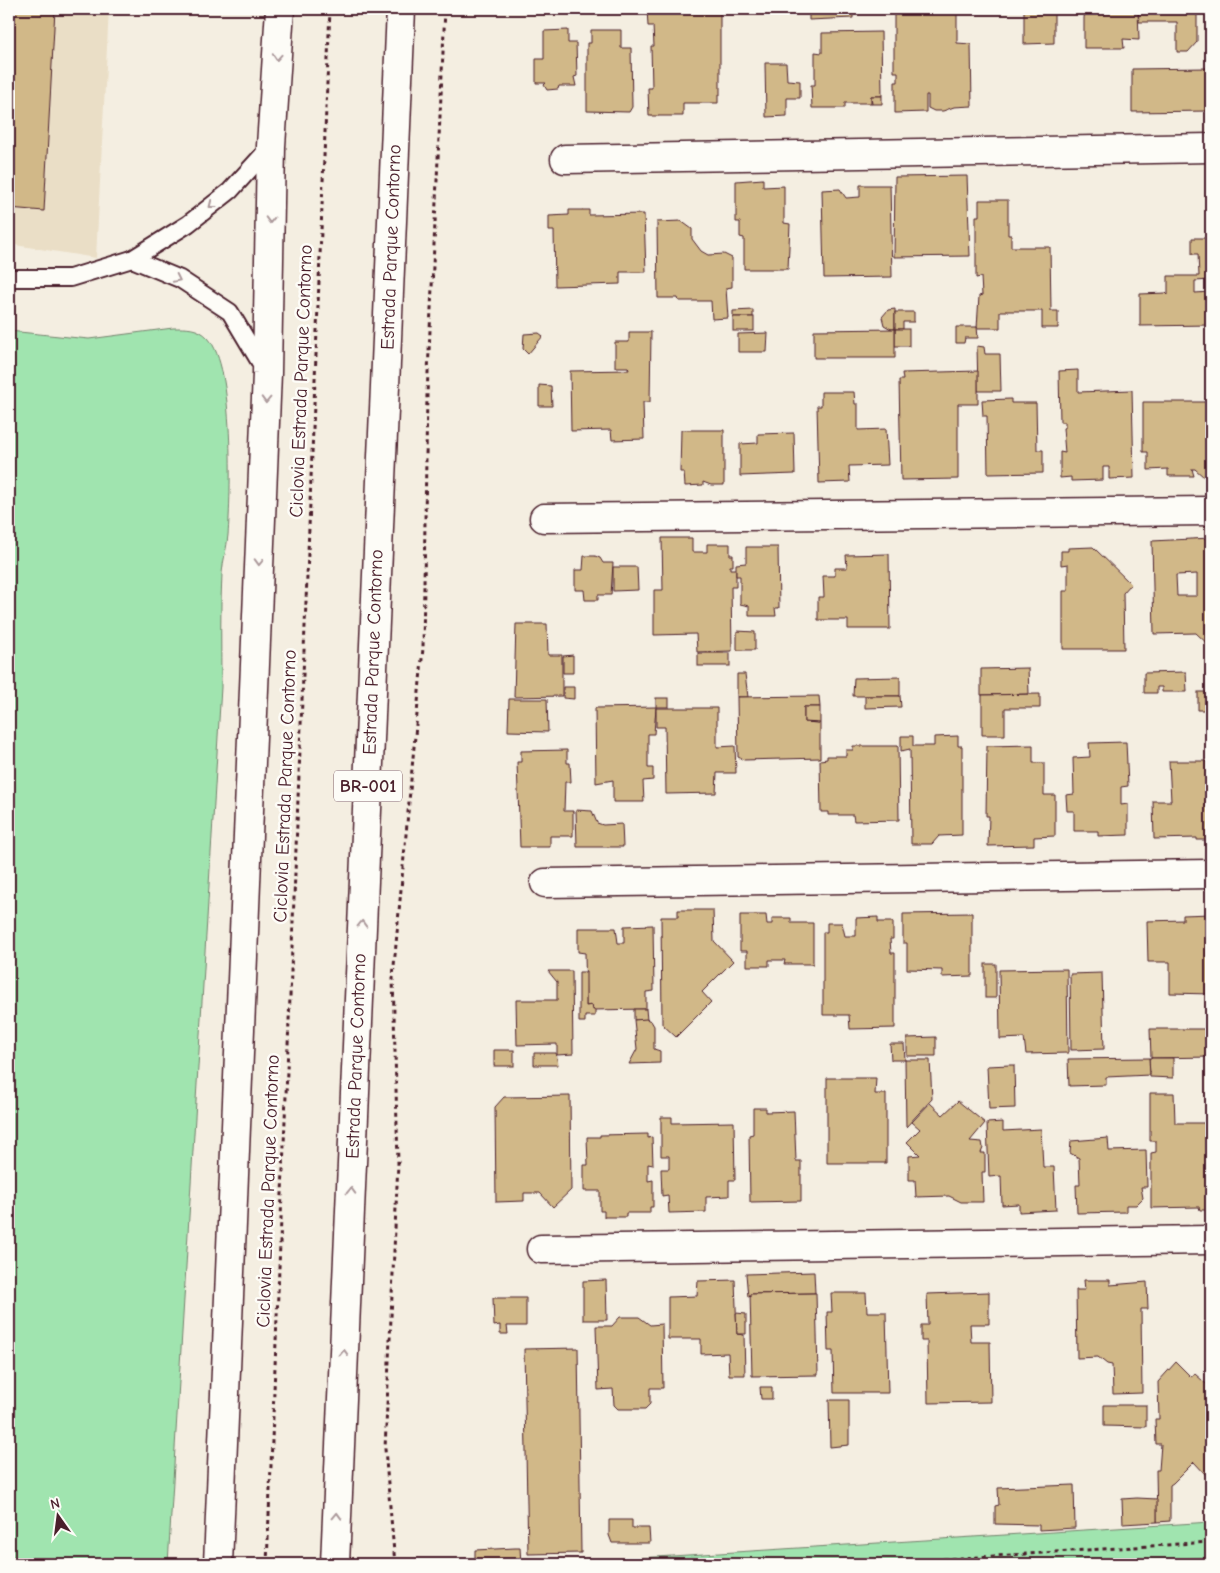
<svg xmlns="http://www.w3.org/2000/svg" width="1220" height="1573" font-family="'Comic Neue',sans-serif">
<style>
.built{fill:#eadec6}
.green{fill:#a0e4af;stroke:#75826d}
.building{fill:#d1b888;stroke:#4a1f2b;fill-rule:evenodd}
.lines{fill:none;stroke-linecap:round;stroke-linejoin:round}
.service-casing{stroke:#4a1f2b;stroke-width:20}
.minor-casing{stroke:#4a1f2b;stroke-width:31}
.trunk-casing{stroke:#4a1f2b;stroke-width:31}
.path{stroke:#4a1f2b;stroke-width:3;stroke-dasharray:4 4;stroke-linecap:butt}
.service{stroke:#fdfcf7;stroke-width:16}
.minor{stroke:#fdfcf7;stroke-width:28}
.trunk{stroke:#fdfcf7;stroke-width:28}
.oneway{stroke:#ac999b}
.labels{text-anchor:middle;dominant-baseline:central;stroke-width:5;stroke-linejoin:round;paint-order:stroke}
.shield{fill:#fdfcf7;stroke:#806168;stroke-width:1}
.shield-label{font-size:18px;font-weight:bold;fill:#4a1f2b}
.street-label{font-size:19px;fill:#4a1f2b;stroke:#fdfcf7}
</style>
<rect width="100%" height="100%" fill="#f4eee1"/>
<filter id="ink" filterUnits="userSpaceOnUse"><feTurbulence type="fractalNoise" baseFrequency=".02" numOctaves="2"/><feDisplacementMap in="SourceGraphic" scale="10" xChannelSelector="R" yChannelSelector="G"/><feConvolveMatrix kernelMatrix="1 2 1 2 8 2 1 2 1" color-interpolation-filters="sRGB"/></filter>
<g filter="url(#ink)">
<path class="built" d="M9,9H109L96,258L9,244Z"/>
<g class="green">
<path d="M173,328C186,328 198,327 208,338C235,368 231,494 228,535C227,548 223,560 222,573C220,610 221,649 221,687L168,1564H9V331L89,339Z"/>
<path d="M1211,1522V1557L1099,1564H545Z"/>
</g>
<g class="building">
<path d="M9,9H55L44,211L9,208Z"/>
<path d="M647,9H720V95H718V103H683V116H649L648,88H652L651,46H654L653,26H648Z"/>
<path d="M809,9H853V18L809,20Z"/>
<path d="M894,9H957V43L971,44L972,106L954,107L943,111H934L928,108V95H926V112L895,113V82H898V72H894Z"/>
<path d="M1024,9L1054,10V43L1024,44Z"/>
<path d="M1088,9H1138L1139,40L1123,39L1124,48H1084V18L1085,10Z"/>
<path d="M1138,9H1197V42L1188,52H1177V22H1139Z"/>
<path d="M568,30V43H576L577,76L574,77L576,86H559L558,89L547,90L544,85L546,83H536V59H544V31Z"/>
<path d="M591,30H621V48H631L632,107L629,112L587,111V43H591Z"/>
<path d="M881,32L882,96H871V103H845V108H812L811,85H815V52L822,53V33Z"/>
<path d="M765,63H786L787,80L800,81V98H787V116L766,117Z"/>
<path d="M1208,68V111L1132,112V69Z"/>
<path d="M871,96H882V104H872Z"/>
<path d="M967,176L970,256L894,257L895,177Z"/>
<path d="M763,179V187L784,186V223L790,224L788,269H744V238L740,237V222H736V181Z"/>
<path d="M860,185H890L892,277L824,278L822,190L840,189L846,198L860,197Z"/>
<path d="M979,200H1008V235H1011V247H1050L1051,311H1058V328H1042V311H1000V328H977L979,296L982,295L981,277L976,278V216H979Z"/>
<path d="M569,210H589V215L644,214L646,272H620V284L555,286L554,231H549V216L569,215Z"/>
<path d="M681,221L692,229V239L701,251L708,255L724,254L732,258V287L726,288L728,318L712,319L711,301H679L678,298H658L657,222Z"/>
<path d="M1192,238H1211V280L1195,281V293L1211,292V325L1140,326V294L1166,293L1168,295V276H1199L1198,254H1192Z"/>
<path d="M895,309V329H891L884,325L882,317L888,310Z"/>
<path d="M753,310V317H733V311Z"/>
<path d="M895,312H914V322H903V329H895Z"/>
<rect x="733" y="317" width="21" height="14"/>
<path d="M956,327H977L978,338H965L964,343H956Z"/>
<rect x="895" y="329" width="14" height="17"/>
<path d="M895,329V358H814V330Z"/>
<path d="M629,332H651L650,402H643L644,439L612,440L611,430L571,431L570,371L629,370L628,367H615V342H629Z"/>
<path d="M539,333L543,336L528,354L523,349L524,334Z"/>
<path d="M768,333L767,352H738V334Z"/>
<path d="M977,346L984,347L985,354H1000L1001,391H978Z"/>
<path d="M1078,370V392L1132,390L1134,478L1109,479V467H1103V480L1071,481V477L1060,478V452L1065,453L1063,428H1065V422H1060L1059,371Z"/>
<path d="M978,371V404H958V479L901,480L899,380H903L902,373Z"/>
<path d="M1209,372H1211V387H1210Z"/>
<path d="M539,385L551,386L552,406H539Z"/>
<path d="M821,392H854L855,404H858V430L886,429L888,465L849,466L850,482L819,483L817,406H821Z"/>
<path d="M1011,399V403H1036L1037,450H1043V473L988,474L987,416H983L982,400Z"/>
<path d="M1143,402H1211V468L1204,477L1195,469H1192L1194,476H1168V469L1148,470V452H1143Z"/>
<path d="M681,430H724V485H711L703,482V485L685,486L684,472H680Z"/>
<path d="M794,433L795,474L740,476V444L758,443V434Z"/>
<path d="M662,538H692V552H707V544H730V555H733V566H730V569H736V587H731L732,651L697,652L696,634L654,635V590H663Z"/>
<path d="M1211,538V647L1196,633L1154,634L1152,541ZM1197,574V596H1177L1176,575Z"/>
<path d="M746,547H778L779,608H775L776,616H749V606L740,604V576H736V564L746,563Z"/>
<path d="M1093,547L1131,584L1123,593L1124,649H1063V591H1068V564L1061,565V551H1068V548Z"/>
<path d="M889,554L890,629H848V620H818V597H824L823,576H835V568H847L846,555Z"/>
<path d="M584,556H595L600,558L603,563H613L611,595H598V600H585L584,590H575V570H583Z"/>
<path d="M613,567H637L638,590L613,591Z"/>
<path d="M516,624H547L548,655H562V696L514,697Z"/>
<path d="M737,631L755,632V650H737Z"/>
<rect x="698" y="653" width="32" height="13"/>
<path d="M573,655V673H563V656Z"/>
<path d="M1028,668L1029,694L981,695V669Z"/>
<path d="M1186,672L1187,692H1162V687H1157V693H1144V673Z"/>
<path d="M737,674H745L748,697H737Z"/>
<path d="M900,677V696H853L854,678Z"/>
<path d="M563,687H574V699L563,698Z"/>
<rect x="1198" y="692" width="13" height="18"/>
<path d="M1040,694V708H1005V735H982V695Z"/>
<path d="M819,696L820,707H804V722L820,723V758L744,760L738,757L737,697Z"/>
<path d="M865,696H900L901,707L865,708Z"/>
<rect x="656" y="698" width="13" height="9"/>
<path d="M509,699H547L548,732L508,731Z"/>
<path d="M656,707L654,734H648V768H653V780L643,781L644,802H613V780L596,783L595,708Z"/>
<path d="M804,707H820V723L804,722Z"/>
<path d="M656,708H717V747L735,746L736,773H717L716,793L666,794L665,727H656Z"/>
<path d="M1209,717H1211V840H1197V838L1154,839L1153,801H1171L1169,761H1210Z"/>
<path d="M901,736H913V746H934V737L958,736V746H962V835L939,836L932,844H911L910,749L901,751Z"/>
<path d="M1126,742L1128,786L1121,787V805L1128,804V835L1098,836V831H1074V811H1067L1066,795L1074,794L1073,758L1090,757L1089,743Z"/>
<path d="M1033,745V763H1044V795H1055V836L1034,837V845L988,846L989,816H986L987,746Z"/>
<path d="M853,746H898L899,820L854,821L853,815H828V812H821L820,760L827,759V756H846V750H853Z"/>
<path d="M567,750V763H570L571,782H565L564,811H573V836H550V847H520L517,762H521V751Z"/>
<path d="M576,810L592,811L597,823L603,825L622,824L623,847H577Z"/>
<path d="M678,910H713L714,941L733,961L702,992L711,1002L676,1037L662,1024L661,917H678Z"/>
<path d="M972,913V976L942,977V970L907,969V943H903V914Z"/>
<path d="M1211,914V994L1170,993V962H1148L1147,921L1183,920V915Z"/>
<path d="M740,915H766L767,924H772V918H791V923H813V964H784L785,960H769V966H747V951H740Z"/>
<path d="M878,917V922H893V939H890L891,953H895V1028L850,1029L849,1015H823V932H827V923H842L845,936H856V918Z"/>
<path d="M653,925L654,991L646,992V1009L593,1010L592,1005L586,1006L585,953L578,952V928H616L618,943H624V926Z"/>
<rect x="985" y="964" width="11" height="34"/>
<path d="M1067,969L1068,1053L1026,1054L1024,1038L1000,1039L999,970Z"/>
<path d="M548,971H572L573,1054L557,1055V1044L517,1045L516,1000H557V982Z"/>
<path d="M579,972H586V1006L592,1005L593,1010H595V1016H585V1022H579Z"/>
<path d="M1102,973L1104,1049L1071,1050L1070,974Z"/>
<path d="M634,1009H646L647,1020H634Z"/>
<path d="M646,1019L651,1021L654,1026V1049L660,1051V1063L629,1064L637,1049L634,1020Z"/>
<path d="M1150,1029H1211V1057L1151,1058Z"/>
<path d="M936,1037V1056H907V1038Z"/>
<path d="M890,1044H904L905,1060H891Z"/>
<rect x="494" y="1050" width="20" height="16"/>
<path d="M534,1053H556L558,1065H534Z"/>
<path d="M1149,1058H1173V1078L1150,1077Z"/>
<path d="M1149,1058L1150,1075L1106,1077V1085L1069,1086L1068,1059Z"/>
<path d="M905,1060H930L932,1099L906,1127Z"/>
<path d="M1010,1065H1014L1015,1108L989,1109L987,1066Z"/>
<path d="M827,1078H876L875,1094H886V1163H827Z"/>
<path d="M1150,1093H1174L1175,1123H1211V1210H1200L1199,1207L1151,1208V1153L1156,1152V1141H1150Z"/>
<path d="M570,1096L571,1190L553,1207L540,1193H524V1201L496,1202L495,1107L504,1097Z"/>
<path d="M958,1101L985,1123L970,1141L982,1142L983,1148L981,1153H985V1172H982L983,1202H961L949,1196L916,1197L915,1180H909V1156L920,1155L907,1142L920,1129L912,1122L930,1103L943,1115Z"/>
<path d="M753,1108H766V1112L794,1111L796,1161H801V1201L750,1202L749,1135L753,1134Z"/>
<path d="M661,1117H672V1123L734,1122L735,1180H729V1196L706,1197V1212L669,1213L668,1195L662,1196L661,1169H669V1156H661Z"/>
<path d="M1003,1122V1131L1041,1129L1043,1167H1054L1056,1210L1019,1212V1204L1002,1205L1001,1176L989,1177L987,1123Z"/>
<path d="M648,1134V1138L652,1137L653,1165L648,1164V1181L653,1180V1207H650V1213H626V1217H604V1211H600V1191H584V1165H588L587,1137H600V1135Z"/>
<path d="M1108,1138L1109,1151L1146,1150L1147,1187H1141L1143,1198L1136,1205H1126V1212L1077,1213L1076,1185H1080L1079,1158L1070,1153L1071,1141Z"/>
<path d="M814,1272L815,1293L750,1294L751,1296L748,1297L746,1274Z"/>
<path d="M606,1280L607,1320H583V1281Z"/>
<path d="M735,1280L737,1334L744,1335L745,1375H729L728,1353L701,1354V1339H668V1297L697,1296L698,1281Z"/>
<path d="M1084,1280H1110V1285L1147,1282L1148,1309H1141L1142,1393L1113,1394L1112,1365L1107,1364L1098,1357L1077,1358L1076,1290H1085Z"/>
<path d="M989,1292V1324H970L971,1342H990L991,1402L928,1403L927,1341H921V1325H928L927,1294Z"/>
<path d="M816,1293L818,1375L752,1376L750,1294Z"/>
<path d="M831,1293H866L867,1312H886L888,1393H834L833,1351H828L827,1312H832Z"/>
<path d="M493,1298H526V1326H507L508,1334H500V1325L494,1326Z"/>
<path d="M736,1313L746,1314V1334H737Z"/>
<path d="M620,1317H639L650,1325L662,1324L663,1388H650V1404L645,1409H618L614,1405L613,1389L598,1390L596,1326H612Z"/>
<path d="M578,1348L581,1553L528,1554L524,1349Z"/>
<path d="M1176,1362L1191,1377L1195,1374L1211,1388L1209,1392L1211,1395V1469L1206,1475L1194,1462L1173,1483L1170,1485V1521L1157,1522L1156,1470H1159L1161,1444H1156L1155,1419H1159L1158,1382Z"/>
<path d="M760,1387H772V1399H761Z"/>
<path d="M829,1400H849V1445L830,1447Z"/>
<path d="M1104,1405H1146V1427L1104,1426Z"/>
<path d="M1074,1485L1075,1528L1039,1530V1525L995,1524V1506L999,1505L998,1488Z"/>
<path d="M1137,1498L1157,1499V1522L1123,1524L1122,1499Z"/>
<path d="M609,1520H632V1528H649L650,1543H612L609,1535Z"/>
<path d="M515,1548H520L521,1563L475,1564V1550Z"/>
</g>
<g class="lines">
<defs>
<g id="service">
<path d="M132,259L180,279L230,312L264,369"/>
<path d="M9,278H70L132,259L188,224L230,191L271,146"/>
</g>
<g id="minor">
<path d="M565,159L1211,148"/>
<path d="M544,518L1211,511"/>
<path d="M545,883L1211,874"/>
<path d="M541,1249L1211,1240"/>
</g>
<g id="trunk">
<path d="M218,1564L267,373L271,146L280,9"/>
<path d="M335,1564L401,9"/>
</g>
</defs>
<use href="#service" class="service-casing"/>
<use href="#minor" class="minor-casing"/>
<use href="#trunk" class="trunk-casing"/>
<g class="path">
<path d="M267,1564L330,9"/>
<path d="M395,1564L385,1449L398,1163L393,977L423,648L427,394L445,9"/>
<path d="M871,1564L1211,1542"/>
</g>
<use href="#service" class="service"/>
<use href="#minor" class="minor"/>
<use href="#trunk" class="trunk"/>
</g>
<defs><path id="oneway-chevron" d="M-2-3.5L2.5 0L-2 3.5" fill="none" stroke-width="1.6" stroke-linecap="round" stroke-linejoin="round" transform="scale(1.25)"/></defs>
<g class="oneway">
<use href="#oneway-chevron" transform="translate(277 57) rotate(94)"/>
<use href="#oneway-chevron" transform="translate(212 205) rotate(142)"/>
<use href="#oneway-chevron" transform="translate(270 220) rotate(91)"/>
<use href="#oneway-chevron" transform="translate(177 279) rotate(26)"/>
<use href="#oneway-chevron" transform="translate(266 400) rotate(92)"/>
<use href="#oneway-chevron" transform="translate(259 562) rotate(92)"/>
<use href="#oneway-chevron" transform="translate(362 924) rotate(-88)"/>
<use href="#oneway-chevron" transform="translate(351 1191) rotate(-88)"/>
<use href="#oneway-chevron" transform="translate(344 1353) rotate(-88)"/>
<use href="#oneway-chevron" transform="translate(337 1516) rotate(-88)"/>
</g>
</g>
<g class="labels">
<rect class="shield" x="334" y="770.5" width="68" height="31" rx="4"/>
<g class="shield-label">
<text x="368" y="786">BR-001</text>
</g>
<g class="street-label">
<text transform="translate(391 247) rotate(-88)">Estrada Parque Contorno</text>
<text transform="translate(301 381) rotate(-88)">Ciclovia Estrada Parque Contorno</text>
<text transform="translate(373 652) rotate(-88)">Estrada Parque Contorno</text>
<text transform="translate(285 786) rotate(-88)">Ciclovia Estrada Parque Contorno</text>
<text transform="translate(356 1056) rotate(-88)">Estrada Parque Contorno</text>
<text transform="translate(268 1191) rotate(-88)">Ciclovia Estrada Parque Contorno</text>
</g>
</g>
<rect width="1220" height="1573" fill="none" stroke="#fdfcf7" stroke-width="30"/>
<rect x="15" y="15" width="1190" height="1543" fill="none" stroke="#4a1f2b" stroke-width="2" filter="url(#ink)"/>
<g transform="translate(58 1516) rotate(346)" stroke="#fdfcf7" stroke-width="4" paint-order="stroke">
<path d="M0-4L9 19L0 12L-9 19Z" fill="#4a1f2b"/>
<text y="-8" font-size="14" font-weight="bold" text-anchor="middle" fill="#4a1f2b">N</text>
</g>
</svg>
